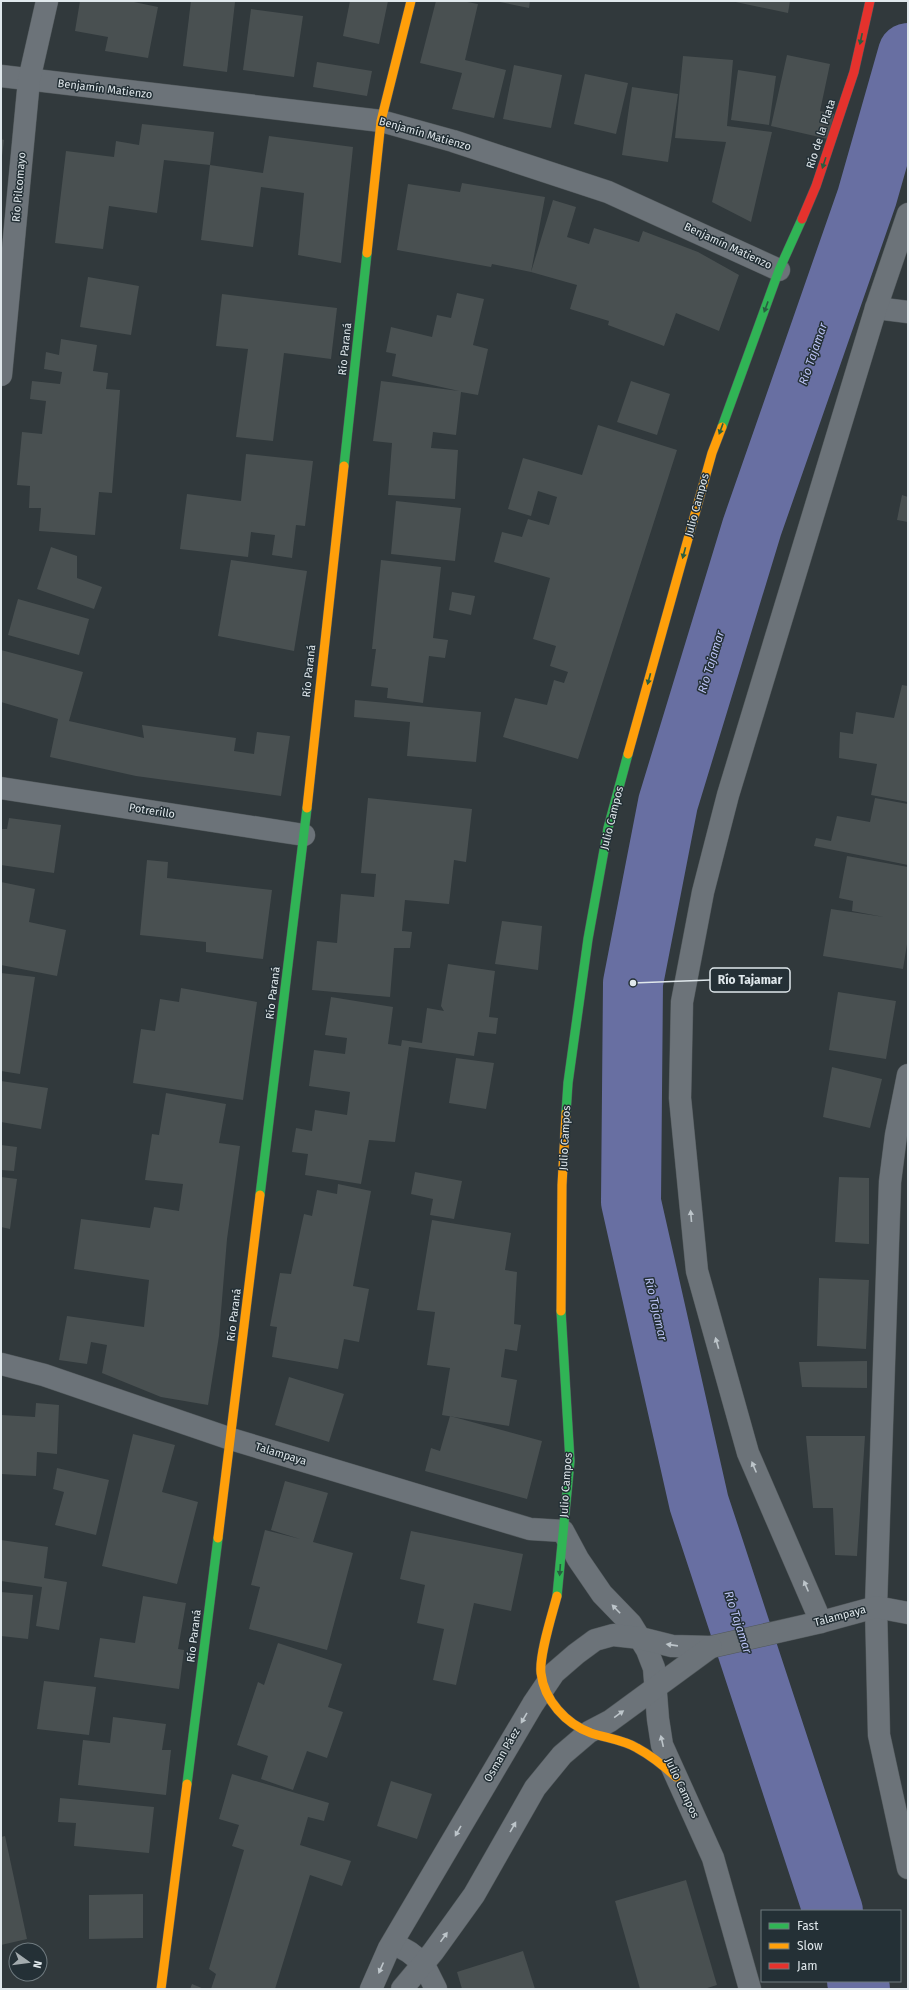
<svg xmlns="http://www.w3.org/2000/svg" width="909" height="1990" font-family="'Fira Sans',sans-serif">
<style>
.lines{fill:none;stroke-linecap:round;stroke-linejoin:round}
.river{stroke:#686fa2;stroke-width:60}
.building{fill:#495051}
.street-casing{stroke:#51585b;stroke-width:23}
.fast-casing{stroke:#51585b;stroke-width:10}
.slow-casing{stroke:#51585b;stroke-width:10}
.jam-casing{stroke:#51585b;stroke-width:10}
.street{stroke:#6c7379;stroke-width:22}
.fast{stroke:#30b455;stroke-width:9}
.slow{stroke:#ff9f0a;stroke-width:9}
.jam{stroke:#e5322d;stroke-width:9}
.oneway{fill:#285e41}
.oneway2{fill:#bdc5ca}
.labels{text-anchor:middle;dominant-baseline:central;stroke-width:3;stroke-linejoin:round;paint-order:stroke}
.street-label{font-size:11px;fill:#e0e8ec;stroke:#243036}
.water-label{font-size:12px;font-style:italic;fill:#b9c1f3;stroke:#243036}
.leader{fill:none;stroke:#e0e8ec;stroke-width:1.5}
.callout-dot{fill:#e0e8ec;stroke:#243036;stroke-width:1.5}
.callout{fill:#243036;stroke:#e0e8ec;stroke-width:1.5}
.callout-label{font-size:12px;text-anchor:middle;font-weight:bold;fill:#e0e8ec}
</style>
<rect width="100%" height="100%" fill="#31393c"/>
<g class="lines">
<g class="river">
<path d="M833,1911L699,1503L631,1202L633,983L668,803L752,527L867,197L908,53"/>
<path d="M857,1981L860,1989"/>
</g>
</g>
<g class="building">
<path d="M80,1H129L158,7L148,58L105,51L108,37L75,31Z"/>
<path d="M191,1L235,2L227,72L183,66Z"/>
<path d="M350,1H388L379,44L343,36Z"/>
<path d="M436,1H462L478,4L465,60L506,70L494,118L452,109L462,73L420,63Z"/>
<path d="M495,1H530L529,8Z"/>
<path d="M731,1H790L788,13Z"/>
<path d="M251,9L303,16L294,77L243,70Z"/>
<path d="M787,55L830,64L820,111L834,114L828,139L771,126Z"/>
<path d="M683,56L733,60L727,126L772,132L751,222L712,202L726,142L675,138Z"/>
<path d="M317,62L372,71L367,96L313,87Z"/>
<path d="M514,65L562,75L551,128L503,119Z"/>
<path d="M738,70L776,76L769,125L731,120Z"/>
<path d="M585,74L628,83L616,134L574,124Z"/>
<path d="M632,87L678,94L668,162L622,155Z"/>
<path d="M142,124L214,132L210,165L263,173L269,136L353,147L341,263L298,255L304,193L261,187L253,247L201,240L210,165L164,160L157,213L109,206L103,249L55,243L66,151L114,157L116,141L139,145Z"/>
<path d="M1,139L4,140L2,156H1Z"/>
<path d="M462,183L545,197L531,272L553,200L576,207L567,237L589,244L594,228L639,242L643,231L698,252L739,275L719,331L676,313L664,346L608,325L609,321L570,309L577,285L531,272L492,264L491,267L397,250L408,184L460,192Z"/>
<path d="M88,277L139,286L131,335L80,327Z"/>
<path d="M457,293L484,299L473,345L488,349L478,395L461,392L456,435L433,432L431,448L458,450L455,499L388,495L392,443L373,441L381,381L459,391L392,376L396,354L386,352L391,327L432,337L437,315L451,318Z"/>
<path d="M222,294L337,308L331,359L284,353L273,441L236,437L248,349L216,346Z"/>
<path d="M61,339L97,345L93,371L108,373L106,389L120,390L112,493L99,492L95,535L39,531L41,508H29L30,486L17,485L22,432L42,434L46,401L30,399L32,381L60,384L62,372L44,369L46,352L59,355Z"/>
<path d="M631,381L670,394L657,435L617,422Z"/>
<path d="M598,425L677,450L578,759L503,737L515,698L547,705L554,680L564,683L568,672L550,666L556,646L533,639L550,578L494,562L502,532L522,537L528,519L549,525L557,497L538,491L531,516L508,509L523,458L582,475Z"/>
<path d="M246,454L313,461L305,526L296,525L292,558L272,555L275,535L251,532L248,557L180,549L187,494L241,501Z"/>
<path d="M902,495L908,497V522L897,520Z"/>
<path d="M396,501L461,508L455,561L391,554Z"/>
<path d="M51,547L77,556V578L102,587L94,609L37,589Z"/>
<path d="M231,560L307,571L294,651L218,636Z"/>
<path d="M381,560L441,567L433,638L448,640L445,658L429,656L423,703L387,698L388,688L371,686L376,649H372Z"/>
<path d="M452,592L475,596L471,615L449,610Z"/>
<path d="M18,599L89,619L79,655L8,635Z"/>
<path d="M1,650L83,672L69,721L144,738L142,725L236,738L234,751L254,754L257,732L290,736L281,796L136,776L50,757L58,719L1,702Z"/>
<path d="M902,685L908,686V802L871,795L877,764L839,758L840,732L853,734L856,712L894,718Z"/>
<path d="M355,700L481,712L476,762L407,756L410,722L354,717Z"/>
<path d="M368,798L472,809L466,862L454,860L449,904L405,900L402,931L412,932L410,948H394L390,997L312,990L317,941L337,943L341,894L374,897L376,874L361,873Z"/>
<path d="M875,798L908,804V865L814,846L816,838L831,841L837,816L870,822Z"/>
<path d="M9,818L61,825L54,873L1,865V829H7Z"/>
<path d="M847,856L908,867V938L903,969L823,956L831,909L884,917L852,911L853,901L839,898Z"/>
<path d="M147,860L168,862L167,878L272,890L263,959L206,952V942L140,935Z"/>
<path d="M1,882L35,889L29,922L66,930L57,976L1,965Z"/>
<path d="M502,921L542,926L538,970L495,964Z"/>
<path d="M448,964L495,971L489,1017L498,1018L496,1034L478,1032L474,1056L409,1047L395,1142L369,1140L361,1184L305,1175L308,1154L292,1152L296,1128L312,1131L315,1110L347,1115L350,1092L309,1086L314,1050L345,1054L347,1038L325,1035L331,997L393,1007L388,1044L401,1046L402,1040L422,1043L427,1008L444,1011L441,1006Z"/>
<path d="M1,973L35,977L20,1074L1,1071Z"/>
<path d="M181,988L257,1002L243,1100L133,1083L141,1029L155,1031L160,999L179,1002Z"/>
<path d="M838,992L896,1001L886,1059L829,1050Z"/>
<path d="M456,1058L494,1063L486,1109L449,1103Z"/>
<path d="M832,1067L882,1079L870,1128L823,1117Z"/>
<path d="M1,1081L48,1088L41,1129L1,1122Z"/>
<path d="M166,1093L226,1104L219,1143L240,1146L227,1239L219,1336L208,1405L161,1397L102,1373L107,1345L91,1342L87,1364L59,1360L67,1316L144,1327L149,1280L74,1269L81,1219L150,1228L154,1207L179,1211L183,1184L145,1180L152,1134L159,1135Z"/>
<path d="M1,1145L17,1147L14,1171L1,1170Z"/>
<path d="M415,1172L462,1181L454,1219L430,1215L433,1199L411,1194Z"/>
<path d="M1,1177L17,1179L10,1229L1,1227Z"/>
<path d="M839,1177L869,1178V1244L835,1242Z"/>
<path d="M338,1184L371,1191L353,1286L369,1289L359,1342L344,1339L338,1369L272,1357L277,1327L270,1326L280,1273L291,1274L304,1214L312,1216L317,1190L337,1194Z"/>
<path d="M432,1220L511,1233L505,1270L517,1272L514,1324L521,1325L517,1351L505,1349L501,1377L517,1380L509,1426L442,1415L450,1368L427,1365L435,1312L417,1310Z"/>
<path d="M819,1278L869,1280L866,1349L817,1346Z"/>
<path d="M867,1361V1388L802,1387L799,1362Z"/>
<path d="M289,1377L344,1394L329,1442L275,1425Z"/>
<path d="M36,1403L59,1405L57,1454L37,1452L36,1476L1,1474V1415L35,1417Z"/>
<path d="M450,1416L542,1441L527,1499L425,1471L431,1448L440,1451Z"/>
<path d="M133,1434L175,1445L162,1492L198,1502L177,1584L102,1566Z"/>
<path d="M806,1436H865L857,1556L835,1555L833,1508H813Z"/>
<path d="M57,1468L109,1480L96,1535L55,1525L64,1492L53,1489Z"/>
<path d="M285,1481L328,1493L313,1542L353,1553L327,1650L249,1629L260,1587L251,1585L265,1530L300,1539L271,1530Z"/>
<path d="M411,1531L523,1554L511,1611L474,1603L456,1685L433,1680L444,1629L417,1623L425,1585L400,1579Z"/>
<path d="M1,1540L48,1547L44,1578L67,1582L59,1630L36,1626L42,1587L1,1581Z"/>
<path d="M1,1592L33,1595L28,1639L1,1636Z"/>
<path d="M143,1596L186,1603L178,1649L184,1650L179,1689L94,1677L100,1638L135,1643Z"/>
<path d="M278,1643L342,1664L328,1707L343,1712L327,1758L307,1751L293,1790L261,1779L268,1756L237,1745L258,1682L264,1685Z"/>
<path d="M44,1681L96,1687L89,1735L37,1729Z"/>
<path d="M113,1717L166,1724L162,1750H171L166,1795L78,1785L83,1740L110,1743Z"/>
<path d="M232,1774L329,1803L324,1821L308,1817L300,1845L351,1861L342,1886L310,1875L275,1989H211L216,1974L209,1969L244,1850L232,1846L239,1825L219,1819Z"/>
<path d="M391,1781L432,1794L417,1839L377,1826Z"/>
<path d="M60,1798L154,1807L149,1853L74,1846L76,1823L58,1822Z"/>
<path d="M5,1836L27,1939L1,1945V1837Z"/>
<path d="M686,1880L717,1985L704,1989H640L615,1901Z"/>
<path d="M143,1894V1938L89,1939V1895Z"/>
<path d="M523,1951L535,1989H462L457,1972Z"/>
<path d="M192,1984L204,1989H190Z"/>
</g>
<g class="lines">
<defs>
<g id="street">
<path d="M1,76L381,121L453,141L608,192L779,270"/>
<path d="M876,308L908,312"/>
<path d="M1,375L29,80L47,1"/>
<path d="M1,788L304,835"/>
<path d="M908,1075L896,1135L890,1182L876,1607L879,1735L908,1868"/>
<path d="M1,1364L44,1375L231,1439L530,1529L563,1531L578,1559L602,1594L631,1624L647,1650L654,1668L658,1719L662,1745L713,1858L750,1989"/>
<path d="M821,1622L748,1453L697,1271L680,1098L682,1002L703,892L728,795L876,308L908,214"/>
<path d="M393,1943L409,1952L423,1963L436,1989"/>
<path d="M371,1989L389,1948L533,1704L554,1673L576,1654L595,1640L613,1635L640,1638L672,1646L711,1647L821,1622L876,1607L908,1613"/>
<path d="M402,1989L433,1952L474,1895L535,1788L562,1755L589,1732L610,1721L711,1647"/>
</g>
<g id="fast">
<path d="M722,427L779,270L802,219"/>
<path d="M344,466L367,253"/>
<path d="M566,1113L568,1083L588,939L608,828L628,754"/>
<path d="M260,1195L307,808"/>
<path d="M557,1596L570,1461L561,1311"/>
<path d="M187,1784L218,1538"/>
</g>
<g id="slow">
<path d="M367,253L381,121L411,1"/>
<path d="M628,754L712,453L722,427"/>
<path d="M307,808L344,466"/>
<path d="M561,1311L562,1185L566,1113"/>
<path d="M218,1538L260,1195"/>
<path d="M557,1596C552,1615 539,1655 541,1673C544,1700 566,1724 591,1733C606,1738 624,1740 637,1748C652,1756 664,1766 676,1777"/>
<path d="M161,1989L187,1784"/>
</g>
<path id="jam" d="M802,219L816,186L854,72L870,1"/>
</defs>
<use href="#street" class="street-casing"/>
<use href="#fast" class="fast-casing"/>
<use href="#slow" class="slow-casing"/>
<use href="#jam" class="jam-casing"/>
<use href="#street" class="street"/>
<use href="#fast" class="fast"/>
<use href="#slow" class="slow"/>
<use href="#jam" class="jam"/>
</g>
<defs><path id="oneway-solid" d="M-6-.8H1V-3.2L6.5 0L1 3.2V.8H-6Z"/></defs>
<g class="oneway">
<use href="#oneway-solid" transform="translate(861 39) rotate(102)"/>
<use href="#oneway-solid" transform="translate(824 163) rotate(108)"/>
<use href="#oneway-solid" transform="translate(766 307) rotate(110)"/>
<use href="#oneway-solid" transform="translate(721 429) rotate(110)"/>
<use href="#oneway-solid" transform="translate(684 553) rotate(105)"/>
<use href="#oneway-solid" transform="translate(649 679) rotate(105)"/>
<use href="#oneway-solid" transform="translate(560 1570) rotate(94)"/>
</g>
<g class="oneway2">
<use href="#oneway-solid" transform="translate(691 1216) rotate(-95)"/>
<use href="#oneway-solid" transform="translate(717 1343) rotate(-106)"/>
<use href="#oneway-solid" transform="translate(754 1467) rotate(-113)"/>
<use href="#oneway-solid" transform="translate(806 1586) rotate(-113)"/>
<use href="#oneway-solid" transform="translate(616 1609) rotate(-134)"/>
<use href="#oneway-solid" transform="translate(672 1645) rotate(-172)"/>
<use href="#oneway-solid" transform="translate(619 1714) rotate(-36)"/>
<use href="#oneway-solid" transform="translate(524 1718) rotate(120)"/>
<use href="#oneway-solid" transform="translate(662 1741) rotate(-103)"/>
<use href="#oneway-solid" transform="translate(513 1827) rotate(-60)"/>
<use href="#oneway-solid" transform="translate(458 1831) rotate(120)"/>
<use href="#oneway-solid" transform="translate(444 1937) rotate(-54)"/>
<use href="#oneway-solid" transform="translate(381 1968) rotate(114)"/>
</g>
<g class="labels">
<g class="street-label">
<text transform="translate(105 89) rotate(7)">Benjamín Matienzo</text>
<text transform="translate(425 134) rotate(16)">Benjamín Matienzo</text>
<text transform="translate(821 134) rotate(-72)">Río de la Plata</text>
<text transform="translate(19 187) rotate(-85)">Río Pilcomayo</text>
<text transform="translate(728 246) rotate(25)">Benjamín Matienzo</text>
<text transform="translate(345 349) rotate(-84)">Río Paraná</text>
<text transform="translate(697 505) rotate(-75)">Julio Campos</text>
<text transform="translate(309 671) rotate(-84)">Río Paraná</text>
<text transform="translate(152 811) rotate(9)">Potrerillo</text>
<text transform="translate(612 818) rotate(-76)">Julio Campos</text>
<text transform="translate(273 993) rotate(-83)">Río Paraná</text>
<text transform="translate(565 1138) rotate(-87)">Julio Campos</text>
<text transform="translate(234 1315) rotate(-83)">Río Paraná</text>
<text transform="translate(281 1454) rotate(17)">Talampaya</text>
<text transform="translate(566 1485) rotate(-86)">Julio Campos</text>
<text transform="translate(840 1616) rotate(-15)">Talampaya</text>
<text transform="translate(194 1636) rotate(-83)">Río Paraná</text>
<text transform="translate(502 1755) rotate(-60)">Osman Páez</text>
<text transform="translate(682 1788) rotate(65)">Julio Campos</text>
</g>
<g class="water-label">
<text transform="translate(813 354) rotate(-71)">Río Tajamar</text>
<text transform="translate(711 662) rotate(-73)">Río Tajamar</text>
<text transform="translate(656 1309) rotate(77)">Río Tajamar</text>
<text transform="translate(738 1622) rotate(72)">Río Tajamar</text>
</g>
</g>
<path class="leader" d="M633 983L710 980"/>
<circle class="callout-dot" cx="633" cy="983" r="4"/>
<rect class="callout" x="710" y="968" width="80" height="24" rx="4"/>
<g class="callout-label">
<text x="750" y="984">Río Tajamar</text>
</g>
<rect width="909" height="1990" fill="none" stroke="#e0e8ec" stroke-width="4"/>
<rect x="761" y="1910" width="140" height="72" fill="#243036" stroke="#6f7a7f"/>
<rect x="769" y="1923" width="20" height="6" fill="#30b455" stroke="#6f7a7f"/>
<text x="797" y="1930" font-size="12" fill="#e0e8ec">Fast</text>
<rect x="769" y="1943" width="20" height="6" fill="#ff9f0a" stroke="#6f7a7f"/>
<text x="797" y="1950" font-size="12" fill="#e0e8ec">Slow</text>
<rect x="769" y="1963" width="20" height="6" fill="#e5322d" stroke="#6f7a7f"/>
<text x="797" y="1970" font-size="12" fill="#e0e8ec">Jam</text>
<g transform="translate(28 1962) rotate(104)"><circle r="19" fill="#243036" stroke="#6f7a7f"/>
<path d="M0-3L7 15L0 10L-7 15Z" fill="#a3abae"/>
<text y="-6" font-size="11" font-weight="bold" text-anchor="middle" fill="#e0e8ec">N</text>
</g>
</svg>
